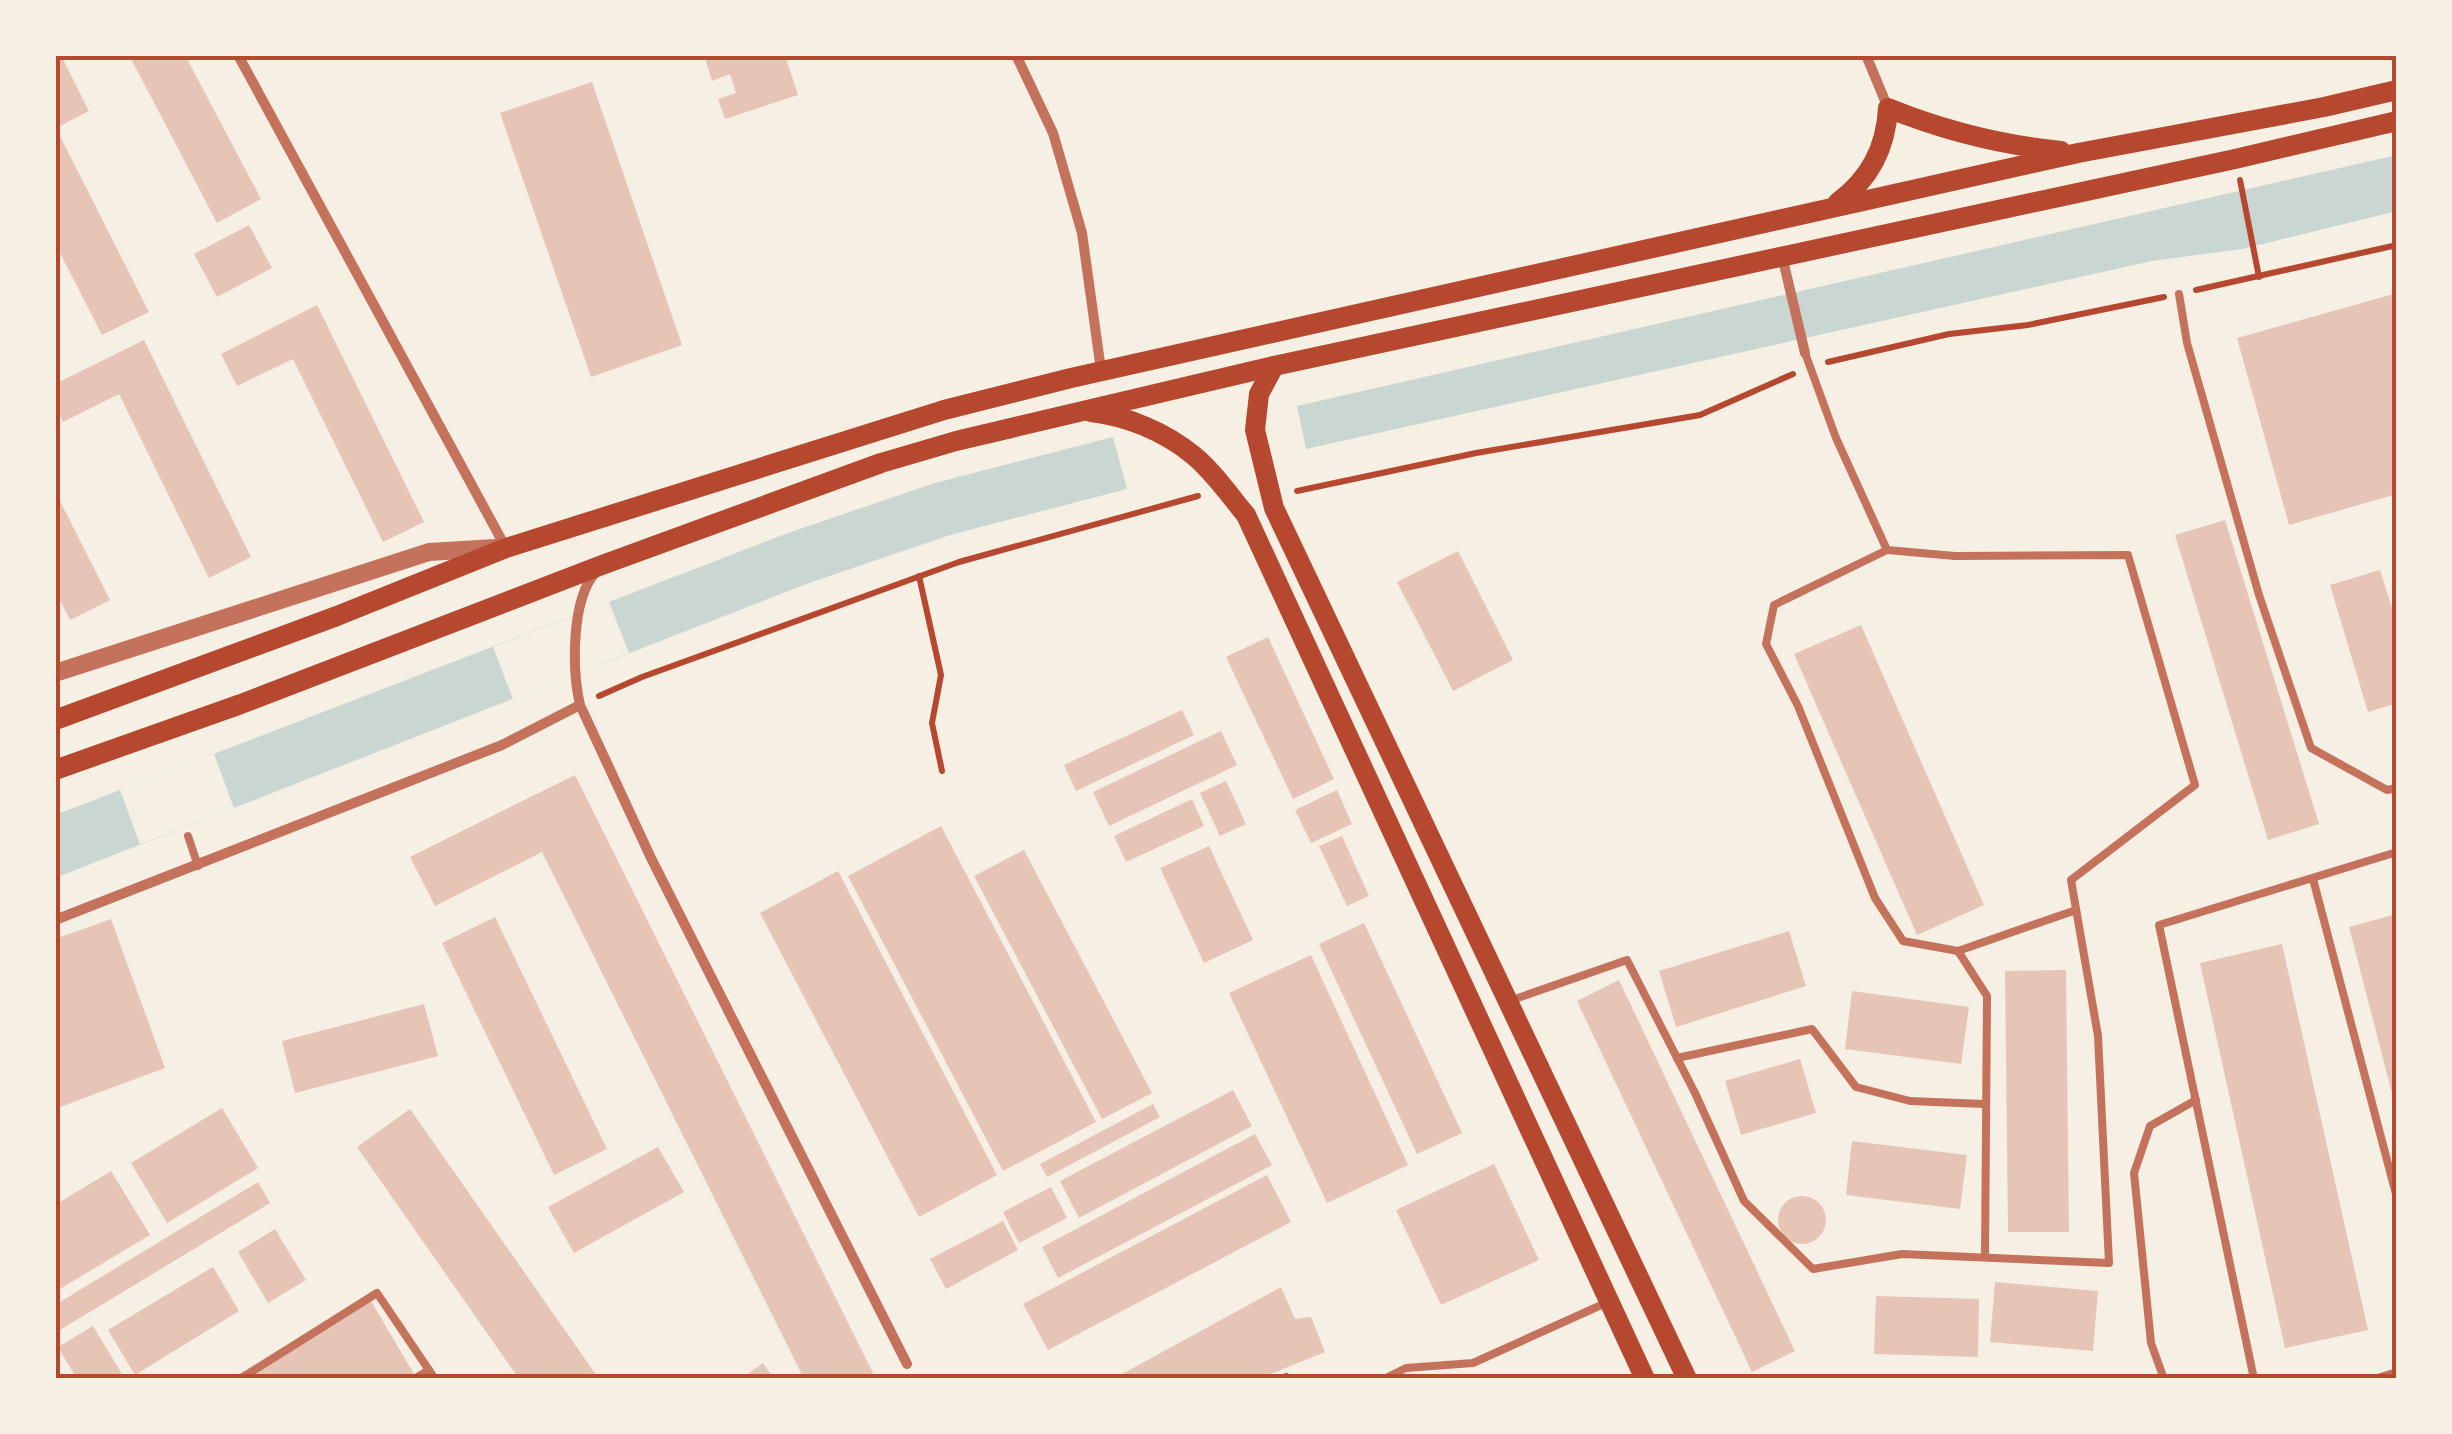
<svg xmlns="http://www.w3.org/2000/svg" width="2452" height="1434" font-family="'DejaVu Sans',sans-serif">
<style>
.water{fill:#c9d6d2}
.pier{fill:#f6efe4}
.building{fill:#e6c5b7}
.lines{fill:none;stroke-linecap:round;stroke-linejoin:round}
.path{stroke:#b5482f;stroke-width:6}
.service{stroke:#c5725c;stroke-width:8}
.minor{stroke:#c5725c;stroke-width:10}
.tertiary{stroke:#c5725c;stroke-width:18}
.secondary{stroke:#b5482f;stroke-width:20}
.neatline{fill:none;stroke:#b5482f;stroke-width:4}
</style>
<rect width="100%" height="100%" fill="#f6efe4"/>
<g class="water">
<path d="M2397,155V211L2242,249L2152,261L1306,449L1297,406Z"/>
<path d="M1113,437L1127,489L950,535L806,584L55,878V815L788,533L935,483Z"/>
</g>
<g class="pier">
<path d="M609,602L629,653L513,699L493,647Z"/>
<path d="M214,754L234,808L140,844L120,790Z"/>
</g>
<g class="building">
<path d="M55,55H61L89,111L56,128L149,312L102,335L55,243Z"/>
<path d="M129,55H185L261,199L217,223Z"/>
<path d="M704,55H785L798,95L725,119L718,99L736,93L730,74L712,81Z"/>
<path d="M592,82L682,345L591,377L500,113Z"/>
<path d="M249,225L272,268L217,297L194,254Z"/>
<path d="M2397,293V494L2289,525L2237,338Z"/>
<path d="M317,305L424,522L383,542L293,359L237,386L221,354Z"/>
<path d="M144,340L251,557L209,578L119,394L63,422L55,404V384Z"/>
<path d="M55,491L110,600L70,620L55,591Z"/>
<path d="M2225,520L2319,824L2268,840L2175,535Z"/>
<path d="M1458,551L1513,660L1453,691L1397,582Z"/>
<path d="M2380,570L2397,624V703L2368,712L2330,585Z"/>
<path d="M1861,625L1984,905L1917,935L1794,654Z"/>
<path d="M1268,637L1334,779L1293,799L1226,657Z"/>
<path d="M1182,710L1194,735L1076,791L1064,765Z"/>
<path d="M1221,731L1237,765L1109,826L1093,792Z"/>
<path d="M575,775L876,1379H804L542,852L435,906L410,857Z"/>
<path d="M1226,781L1246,824L1220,836L1200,793Z"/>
<path d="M1337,790L1352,824L1311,843L1295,810Z"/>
<path d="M1192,799L1204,826L1126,862L1114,836Z"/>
<path d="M941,826L1096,1122L1003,1171L848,876Z"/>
<path d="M1342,836L1369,896L1347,906L1319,846Z"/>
<path d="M1209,846L1253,940L1204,963L1160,868Z"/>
<path d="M1024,850L1152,1093L1102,1119L974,876Z"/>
<path d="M838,871L997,1175L919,1217L760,913Z"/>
<path d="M2397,914V1108L2396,1109L2349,927Z"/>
<path d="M495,917L607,1149L554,1175L442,943Z"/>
<path d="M111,919L165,1068L55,1109V939Z"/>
<path d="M1364,923L1462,1133L1417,1154L1319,944Z"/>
<path d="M1789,931L1806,986L1676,1027L1659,971Z"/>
<path d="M2282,944L2368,1330L2285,1348L2200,963Z"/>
<path d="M1311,955L1408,1165L1327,1203L1229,993Z"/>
<path d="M2066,970L2069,1232H2008L2005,971Z"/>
<path d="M1619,980L1795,1351L1752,1372L1577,1001Z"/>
<path d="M1852,991L1969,1007L1961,1064L1845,1049Z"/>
<path d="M424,1004L438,1056L295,1093L282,1041Z"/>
<path d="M1800,1059L1816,1113L1741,1135L1725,1081Z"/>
<path d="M1233,1090L1252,1126L1079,1218L1060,1181Z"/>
<path d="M1153,1104L1160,1117L1047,1177L1040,1164Z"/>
<path d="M222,1108L258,1168L167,1223L131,1163Z"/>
<path d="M410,1109L599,1379H519L357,1147Z"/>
<path d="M1255,1134L1272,1165L1058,1278L1042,1247Z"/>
<path d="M1852,1141L1967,1155L1960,1209L1846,1195Z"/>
<path d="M658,1147L684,1192L574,1253L548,1207Z"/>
<path d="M1494,1164L1539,1260L1441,1305L1396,1210Z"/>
<path d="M111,1171L150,1235L55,1292V1205Z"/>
<path d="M1267,1175L1291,1222L1048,1350L1023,1304Z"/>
<path d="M258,1182L270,1203L55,1333V1305Z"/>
<path d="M1051,1187L1067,1218L1019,1243L1003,1212Z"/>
<circle cx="1802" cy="1220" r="24"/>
<path d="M1003,1221L1018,1250L946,1289L930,1259Z"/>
<path d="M275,1229L306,1280L268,1303L238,1252Z"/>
<path d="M213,1267L239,1311L135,1375L108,1330Z"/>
<path d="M1995,1282L2098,1291L2093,1351L1990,1342Z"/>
<path d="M1281,1287L1295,1319L1311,1317L1325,1352L1258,1379L1243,1376L1113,1379Z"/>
<path d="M368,1296L417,1379H231Z"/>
<path d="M1876,1296L1979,1299L1978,1357L1874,1354Z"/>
<path d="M93,1326L125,1379H77L58,1347Z"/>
<path d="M763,1363L774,1379H741Z"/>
</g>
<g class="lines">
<g class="path">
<path d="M2240,180L2259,277"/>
<path d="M2196,290L2397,245"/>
<path d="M1828,362L1949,334L2028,325L2164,297"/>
<path d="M1297,491L1476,453L1700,415L1793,374"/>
<path d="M919,576L941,675L932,723L942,771"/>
<path d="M599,696L642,677L959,562L1198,496"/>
</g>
<g class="service">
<path d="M2179,294L2187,343L2259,595L2311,748L2387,790L2397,788"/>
<path d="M1887,550L1774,605L1766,644L1798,706L1875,898L1903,941L1958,951L2076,910"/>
<path d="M188,836L198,866"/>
<path d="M2313,879L2397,1198"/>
<path d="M1958,951L1987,996L1985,1257"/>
<path d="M1512,1000L1627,960L1695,1093L1744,1201L1813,1269L1902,1254L2109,1263L2098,1036L2071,880L2195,785L2128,555L1955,556L1887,550L1836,438L1805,353"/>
<path d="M1677,1058L1812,1029L1856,1087L1910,1101L1984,1104"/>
<path d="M1286,1377L1287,1379"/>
<path d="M240,1379L377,1293L435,1379"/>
<path d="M414,1379L429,1370"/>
<path d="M1384,1379L1406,1368L1473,1363L1608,1302"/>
<path d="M2164,1379L2151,1343L2134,1173L2150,1126L2196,1100"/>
<path d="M2254,1379L2159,925L2397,852"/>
<path d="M2374,1379L2397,1372"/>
</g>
<g class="minor">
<path d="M238,55L506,548"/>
<path d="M1016,55L1053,133L1082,233L1101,370"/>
<path d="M1866,55L1888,108"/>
<path d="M1782,256L1805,353"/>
<path d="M580,705L651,858L907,1364"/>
<path d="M55,920L502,745L580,705C572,670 571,601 595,573"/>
</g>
<path class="tertiary" d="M55,673L429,552L495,548"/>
<g class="secondary">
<path d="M1838,202C1870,179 1886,147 1888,108C1945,131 2001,145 2061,151"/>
<path d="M1274,366L1259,394L1255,430L1274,508L1687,1379"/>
<path d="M1091,412C1127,416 1165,432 1193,455C1213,471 1230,496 1246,515L1645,1379"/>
<path d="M55,720L337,616L506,548L944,410L1071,378L2078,153L2324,107L2397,90"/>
<path d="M55,770L241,704L602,565L881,463L956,441L1274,366L2235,159L2397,121"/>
</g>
</g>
<rect width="2452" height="1434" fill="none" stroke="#f6efe4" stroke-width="115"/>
<rect x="58" y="58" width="2336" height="1318" class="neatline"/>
</svg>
